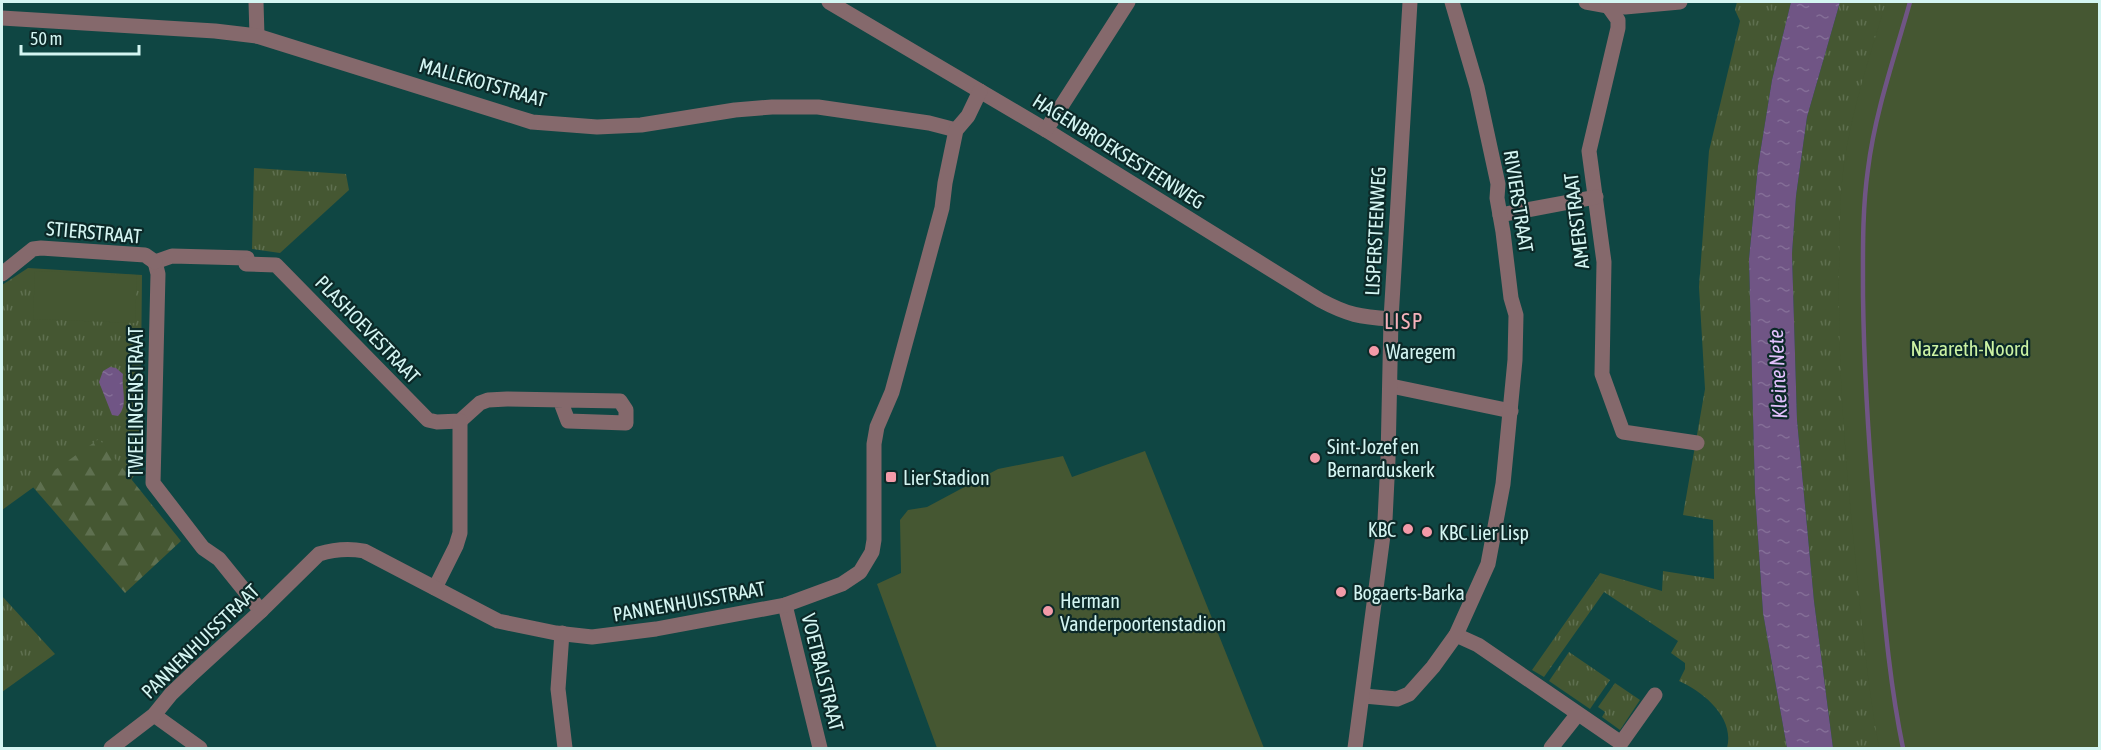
<svg xmlns="http://www.w3.org/2000/svg" width="2101" height="750" font-family="'Asap Condensed',sans-serif">
<style>
.grass{fill:url(#grass-tufts)}
.forest{fill:url(#forest-firs)}
.green{fill:#455732}
.water{fill:url(#water-ripples)}
.lines{fill:none;stroke-linecap:round;stroke-linejoin:round}
.stream{stroke:#705585;stroke-width:4.5}
.minor{stroke:#85696c;stroke-width:15}
.poi-dot{fill:#f39aa8;stroke:#0c2928;stroke-width:2}
.labels{text-anchor:middle;dominant-baseline:central;stroke-width:4.5;stroke-linejoin:round;paint-order:stroke}
.street-label{font-size:20px;fill:#d4f5f2;stroke:#0c2928}
.park-label{font-size:20px;fill:#ccf3a4;stroke:#0c2928}
.poi-label{font-size:20px;fill:#d4f5f2;stroke:#0c2928;text-anchor:start}
.water-label{font-size:21px;font-style:italic;fill:#e2c1fd;stroke:#0c2928}
.quarter-label{font-size:22px;letter-spacing:1.5px;fill:#f5b1bb;stroke:#0c2928}
</style>
<defs>
<pattern id="grass-tufts" width="24" height="20" patternUnits="userSpaceOnUse" patternTransform="scale(1.5)"><rect width="24" height="20" fill="#455732"/><path d="M3 7l-1-3M5 7V3M7 7l1-3M15 17l-1-3M17 17v-4M19 17l1-3" fill="none" stroke="#5f7050"/></pattern>
<pattern id="forest-firs" width="22" height="20" patternUnits="userSpaceOnUse" patternTransform="scale(1.5)"><rect width="22" height="20" fill="#455732"/><path d="M5 1l3.5 6h-7zM16 11l3.5 6h-7z" fill="#5f7050"/></pattern>
<pattern id="water-ripples" width="26" height="14" patternUnits="userSpaceOnUse" patternTransform="scale(1.5)"><rect width="26" height="14" fill="#705585"/><path d="M2 4q2-2 4 0t4 0M15 11q2-2 4 0t4 0" fill="none" stroke="#846e97"/></pattern>
</defs>
<rect width="100%" height="100%" fill="#0f4643"/>
<g class="grass">
<path d="M1737,2H1791L1772,80L1758,166L1749,259L1755,493L1763,613L1787,748H1727C1735,718 1704,692 1679,681L1685,669V663L1671,653L1678,641L1604,592L1544,677L1532,670L1600,573L1662,591L1663,571L1714,579L1713,520L1683,515L1705,389L1699,287L1709,151L1740,21L1735,10Z"/>
<path d="M1840,2H1910L2099,748H1833L1814,601L1797,420L1792,254L1796,196L1807,117Z"/>
<path d="M254,168L346,174L349,190L280,253L252,249Z"/>
<path d="M28,268L142,275L140,467L131,480L99,440L2,510V285Z"/>
<path d="M2,596L55,654L2,692Z"/>
<path d="M1569,652L1610,680L1590,709L1549,681Z"/>
<path d="M1615,683L1640,700L1620,730L1602,717L1605,712L1598,707Z"/>
</g>
<path class="forest" d="M99,439L181,541L125,593L32,486Z"/>
<g class="green">
<path d="M1886,2H2099V748H1879C1865,671 1859,592 1851,514C1843,432 1838,351 1839,269C1840,234 1839,199 1844,164C1852,109 1870,55 1886,2Z"/>
<path d="M35,271L137,275L135,323L33,319Z"/>
<path d="M1145,451L1264,748H937L877,584L901,573L900,520L908,510L927,507L998,469L1063,456L1072,477Z"/>
</g>
<g class="water">
<path d="M1791,2H1840L1807,117L1796,196L1792,254L1797,420L1814,601L1833,748H1787L1763,613L1755,493L1749,259L1758,166L1772,80Z"/>
<path d="M110,367L116,368L123,374C121,389 129,405 118,416L112,415L99,382L103,371Z"/>
</g>
<g class="lines">
<path class="stream" d="M1903,748C1888,676 1883,601 1876,527C1869,450 1864,373 1863,296C1863,254 1862,211 1868,169C1875,112 1895,56 1910,2"/>
<g class="minor">
<path d="M256,2L257,36"/>
<path d="M829,2L1046,130L1320,300C1348,315 1360,317 1391,319"/>
<path d="M1586,2L1608,6L1625,7L1680,2"/>
<path d="M1608,6L1618,20V28L1589,151L1604,262L1602,374L1623,432L1697,443"/>
<path d="M2,18L215,31L257,36L532,122L597,127L641,125L735,110L772,107H818L929,123L956,130"/>
<path d="M1046,130L1128,2"/>
<path d="M1500,215L1596,197"/>
<path d="M155,262L158,274L153,483L203,548L219,559L261,611"/>
<path d="M155,262L172,256L247,258"/>
<path d="M246,264L276,265L428,420L437,422L460,421L480,403L488,400L507,399L620,401L626,410V423L568,421L560,400"/>
<path d="M2,274L33,249L41,248L145,255L155,262"/>
<path d="M1391,386L1511,411"/>
<path d="M435,588L456,546L460,533V421"/>
<path d="M785,605L820,748"/>
<path d="M562,633L558,689L565,748"/>
<path d="M1456,635L1478,645L1621,743L1655,695"/>
<path d="M1364,696L1397,699L1409,694L1433,667L1456,635L1488,564L1503,484L1515,360L1516,315L1511,298L1503,232L1497,198L1498,184L1477,87L1452,2"/>
<path d="M154,715L200,748"/>
<path d="M111,748L154,715L171,694L192,674L261,611L319,554C335,549 348,548 364,551L498,621L556,633L592,637L656,629L785,605L842,584L860,572L872,552L874,540V444L877,427L892,392L942,208L945,183L956,130L968,116L980,91"/>
<path d="M1355,748L1385,520L1388,459L1391,319L1410,2"/>
<path d="M1551,748L1577,715"/>
</g>
</g>
<g class="poi-dot">
<circle cx="1374" cy="351" r="6"/>
<circle cx="1315" cy="458" r="6"/>
<rect x="885" y="471" width="12" height="12" rx="3"/>
<circle cx="1408" cy="529" r="6"/>
<circle cx="1427" cy="532" r="6"/>
<circle cx="1341" cy="592" r="6"/>
<circle cx="1048" cy="611" r="6"/>
</g>
<g class="labels">
<g class="street-label">
<text transform="translate(483 82) rotate(16)">MALLEKOTSTRAAT</text>
<text transform="translate(1119 151) rotate(32)">HAGENBROEKSESTEENWEG</text>
<text transform="translate(1519 201) rotate(81)">RIVIERSTRAAT</text>
<text transform="translate(1576 221) rotate(-97)">AMERSTRAAT</text>
<text transform="translate(1375 231) rotate(-87)">LISPERSTEENWEG</text>
<text transform="translate(94 232) rotate(5)">STIERSTRAAT</text>
<text transform="translate(368 329) rotate(46)">PLASHOEVESTRAAT</text>
<text transform="translate(135 402) rotate(-90)">TWEELINGENSTRAAT</text>
<text transform="translate(689 601) rotate(-10)">PANNENHUISSTRAAT</text>
<text transform="translate(200 641) rotate(-44)">PANNENHUISSTRAAT</text>
<text transform="translate(823 672) rotate(76)">VOETBALSTRAAT</text>
</g>
<g class="park-label">
<text x="1970" y="348">Nazareth-Noord</text>
</g>
<g class="poi-label">
<text x="1386" y="351">Waregem</text>
<text x="1327" y="446">Sint-Jozef en<tspan x="1327" dy="23">Bernarduskerk</tspan></text>
<text x="903" y="477">Lier Stadion</text>
<text x="1396" y="529" text-anchor="end">KBC</text>
<text x="1439" y="532">KBC Lier Lisp</text>
<text x="1353" y="592">Bogaerts-Barka</text>
<text x="1060" y="600">Herman<tspan x="1060" dy="23">Vanderpoortenstadion</tspan></text>
</g>
<g class="water-label">
<text transform="translate(1777 374) rotate(-93)">Kleine Nete</text>
</g>
<g class="quarter-label">
<text x="1404" y="321">LISP</text>
</g>
</g>
<rect width="2101" height="750" fill="none" stroke="#d4f5f2" stroke-width="6"/>
<path d="M21 45v9h118v-9" fill="none" stroke="#d4f5f2" stroke-width="3"/>
<text x="30" y="45" font-size="18" fill="#d4f5f2" stroke="#0c2928" stroke-width="4.5" paint-order="stroke">50 m</text>
</svg>
